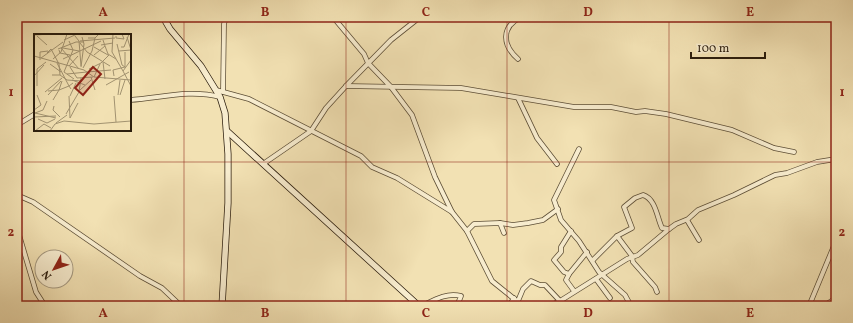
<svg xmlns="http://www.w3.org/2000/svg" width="853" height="323" font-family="Vollkorn,serif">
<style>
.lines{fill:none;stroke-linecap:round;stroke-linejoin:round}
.street-casing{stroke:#5d4e36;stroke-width:5.5}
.secondary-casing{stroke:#2b1d0d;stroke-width:7}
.street{stroke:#f7ecce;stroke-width:4}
.secondary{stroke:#f7ecce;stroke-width:5.5}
.grid{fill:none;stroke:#8f2418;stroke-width:1;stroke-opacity:0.55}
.inset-road{fill:none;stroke:#a29371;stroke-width:1}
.view{fill:#8f2418;fill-opacity:0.15;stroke:#8f2418;stroke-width:2}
.inset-edge{fill:none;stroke:#2b1d0d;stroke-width:2}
.neatline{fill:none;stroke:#8f2418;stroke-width:1.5}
.grid-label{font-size:13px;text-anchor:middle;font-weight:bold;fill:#8f2418}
</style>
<rect width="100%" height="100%" fill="#f2e1b3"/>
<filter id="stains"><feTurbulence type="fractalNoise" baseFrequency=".005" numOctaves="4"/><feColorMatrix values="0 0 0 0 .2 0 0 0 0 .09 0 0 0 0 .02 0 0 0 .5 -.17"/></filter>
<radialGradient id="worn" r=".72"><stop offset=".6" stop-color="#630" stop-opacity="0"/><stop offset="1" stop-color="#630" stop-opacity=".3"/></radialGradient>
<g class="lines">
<defs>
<g id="street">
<path d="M333,17L364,54L368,63L391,87L412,115L435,177L452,212"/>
<path d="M518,59C502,45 501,27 521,17"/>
<path d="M346,86L461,88L574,107H611L636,112L645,111L666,114L732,130L774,148L794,152"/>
<path d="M216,90L249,99L361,156L372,167L397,178L452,212L467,231L492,281L523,306"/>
<path d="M223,92L224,24L226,17"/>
<path d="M518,98L537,138L557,164"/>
<path d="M130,100C161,98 189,89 220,97"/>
<path d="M17,125L35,114"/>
<path d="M579,149L554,200L561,220L579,241L599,272L625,295L631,306"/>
<path d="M263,164L311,131L326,108L346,86L391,40L420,17"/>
<path d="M17,195L33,202L140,276L162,288L181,306"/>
<path d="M687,220L699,240"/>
<path d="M500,223L504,233"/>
<path d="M17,228L36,292L45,306"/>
<path d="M467,231L474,224L500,223L513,225L528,223L543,220L558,209"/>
<path d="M571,231L561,247V252L554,260L564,272L569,274L566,280L574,291"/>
<path d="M617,236L632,256"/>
<path d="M632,257L633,262L655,287L657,292"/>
<path d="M593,260L617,236L632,228L624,207L635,198L643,195C656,199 657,218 662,228L669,229"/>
<path d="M569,274L587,252"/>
<path d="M596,279L610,298"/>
<path d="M518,301L523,289L531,281L540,285H545L560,301L561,306"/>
<path d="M422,306C434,300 447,292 461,296L457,306"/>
<path d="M509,306L514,298"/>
<path d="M549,306L560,301L627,259L638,255L669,229L676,224L688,219L698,210L734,195L775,175L787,173L817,162L836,159"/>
<path d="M809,306L836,241"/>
<path d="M824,306L836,298"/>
</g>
<g id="secondary">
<path d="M163,17L170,29L201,66L220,97L225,113L228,154V203L222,306"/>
<path d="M227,131L419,306"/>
</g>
</defs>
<use href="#street" class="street-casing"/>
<use href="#secondary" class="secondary-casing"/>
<use href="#street" class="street"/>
<use href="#secondary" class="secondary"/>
</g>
<path class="grid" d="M184,17V306M346,17V306M507,17V306M669,17V306M17,162H836"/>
<g transform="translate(34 34)">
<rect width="97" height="97" fill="#f2e1b3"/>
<path class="inset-road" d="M79,0L78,18L89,37M0,1L17,0M3,2L13,11M41,2L45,7L47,32M82,2V4L90,5L88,0M93,3L97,16M54,4H61L65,0M30,6L43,0M35,7L39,16L30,38L40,45M46,7L81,4M46,9L53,18L76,32M83,10L88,31L91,33M67,11L79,9M71,12L74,20L82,25M60,13L74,21M87,13H90L95,0M27,14L45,35M29,14L45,17M24,15L42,8H50M25,16L26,19L36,21M85,17L97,16M13,19L17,15L25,30M60,21L71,12L69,6M0,22L50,36L60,43L97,46M7,24L29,8M19,25L27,18L33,0M29,25L67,7M6,26V18L14,17M97,26L89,37L97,52M69,28L71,45M23,29L35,52L39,49M16,30L27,38M35,32L44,22M36,33L43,44L59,43M47,33L50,10L48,3M49,34L58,17L61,4M55,35L67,29L75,21M53,38L77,36M33,40L53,38M18,41H26L25,30M26,41L33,46L48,47M0,42L10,31M80,42L79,36L91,33V18M57,43L61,56M60,43L66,30M38,46L51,51M72,51L95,38M3,52V35L12,28M46,56L57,46M14,57L25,56L28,47M11,58L28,44M14,61L27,47M84,61L86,46M86,61L91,46M35,62L36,84M36,62L42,49M80,62L82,88M19,66L25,56L35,52L37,55M20,72L19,76L26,83M0,76L7,71L3,61M1,79L22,84M1,79L9,76L13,67M32,80L45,58L47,44M0,83L22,82M36,84L44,69M4,85L13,89L21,85M22,89L33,81M1,97L10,90L17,94M16,97L21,90L30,87L60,90L97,87"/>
<path class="view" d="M59,33L67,40L49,61L41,54Z"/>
<rect width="97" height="97" class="inset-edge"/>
</g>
<rect width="853" height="323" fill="none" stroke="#f2e1b3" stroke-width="44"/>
<g transform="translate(54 269) rotate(230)"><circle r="19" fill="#f7ecce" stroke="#a59981"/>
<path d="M0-3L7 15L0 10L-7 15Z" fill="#8f2418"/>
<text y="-6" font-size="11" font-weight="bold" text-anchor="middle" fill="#2b1d0d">N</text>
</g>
<path d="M691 52v6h74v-6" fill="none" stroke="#2b1d0d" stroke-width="2"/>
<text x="697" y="52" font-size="12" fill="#2b1d0d" stroke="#f7ecce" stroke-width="3" paint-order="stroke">100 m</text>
<rect x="22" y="22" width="809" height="279" class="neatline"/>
<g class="grid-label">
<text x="103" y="16">A</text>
<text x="265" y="16">B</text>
<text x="426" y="16">C</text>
<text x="588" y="16">D</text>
<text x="750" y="16">E</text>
<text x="11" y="96">1</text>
<text x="842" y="96">1</text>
<text x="11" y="236">2</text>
<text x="842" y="236">2</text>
<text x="103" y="317">A</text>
<text x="265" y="317">B</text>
<text x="426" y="317">C</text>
<text x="588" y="317">D</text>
<text x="750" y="317">E</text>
</g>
<rect width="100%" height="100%" filter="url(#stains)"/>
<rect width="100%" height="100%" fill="url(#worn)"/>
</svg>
